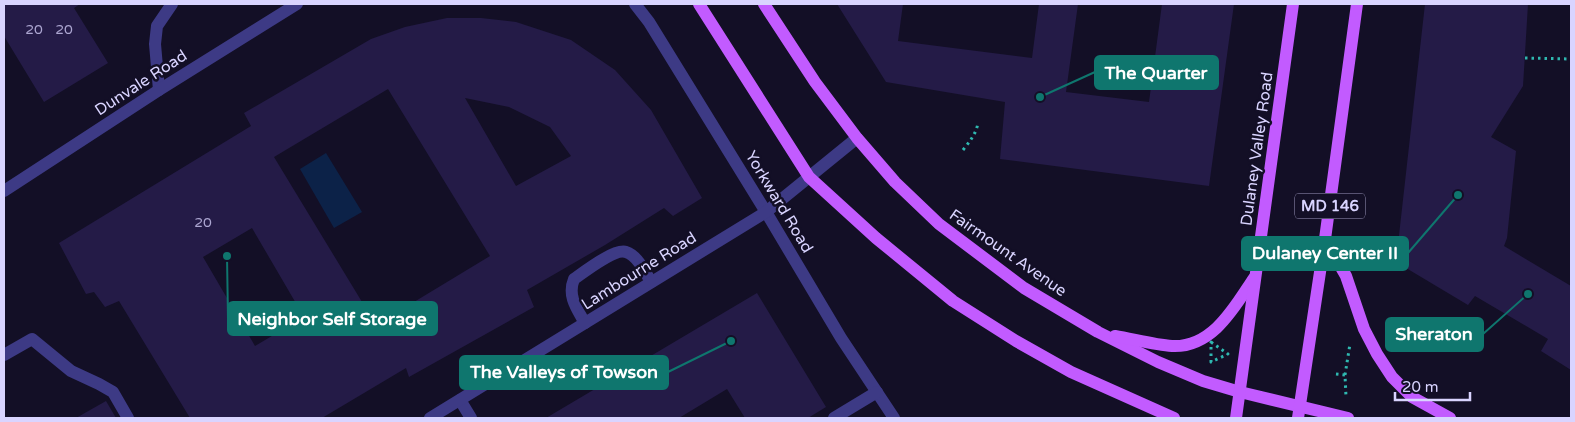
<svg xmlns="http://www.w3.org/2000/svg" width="1575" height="422" font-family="'Varela Round',sans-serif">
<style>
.water{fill:#0c2248}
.building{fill:#241b47;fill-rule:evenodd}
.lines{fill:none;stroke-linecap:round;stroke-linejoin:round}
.path{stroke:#2fb8b0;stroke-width:3;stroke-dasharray:2.5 4;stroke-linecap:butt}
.minor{stroke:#3d3a85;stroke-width:12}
.major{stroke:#c25bff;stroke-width:12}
.labels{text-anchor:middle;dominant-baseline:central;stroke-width:5;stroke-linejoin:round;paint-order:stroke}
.number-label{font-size:14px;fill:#aca6d1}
.shield{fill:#130f26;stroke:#9e99be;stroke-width:1}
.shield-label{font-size:15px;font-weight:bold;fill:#d9d4ff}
.street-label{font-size:16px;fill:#d9d4ff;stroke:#130f26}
.leader{fill:none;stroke:#0f766e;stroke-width:2}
.callout-dot{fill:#0f766e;stroke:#130f26;stroke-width:2}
.callout{fill:#0f766e;stroke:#0f766e;stroke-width:2}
.callout-label{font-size:18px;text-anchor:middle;font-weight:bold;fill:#fff}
</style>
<rect width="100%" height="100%" fill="#130f26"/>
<path class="water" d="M326,153L362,212L334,228L300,169Z"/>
<g class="building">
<path d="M4,4H80L74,8L108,63L44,102L4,36Z"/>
<path d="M837,4H903L898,41L1032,58L1039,4H1078L1066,92L1149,102L1162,4H1234L1209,186L1000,159L1005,102L886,82Z"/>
<path d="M1425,4H1528L1523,86L1491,137L1516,151L1507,238L1504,246L1571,286V370L1541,351L1548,339L1475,296L1468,305L1396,262Z"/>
<path d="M447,18H481L516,22L571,40L615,70L651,110L702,198L673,216L664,208L605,245L527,290L534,307L409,377L406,368L322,418H190L119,301L105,307L94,292L86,294L59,243L251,126L244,113L371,39L405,27ZM388,89L490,256L376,325L274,157ZM465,98L509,107L550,127L571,156L516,186ZM252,228L304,317L255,346L203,257Z"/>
<path d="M757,293L826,407L808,418H745L727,389L679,418H546Z"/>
<path d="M106,401L116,418H76Z"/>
</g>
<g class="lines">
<g class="path">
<path d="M1525,58L1571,59"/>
<path d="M963,150C970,141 976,134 978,123"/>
<path d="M1211,342L1228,354L1211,362Z"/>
<path d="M1336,374L1345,375L1346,397"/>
<path d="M1345,375L1350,344"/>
</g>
<g class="minor">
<path d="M635,4L649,22L766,212L841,338L894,418"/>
<path d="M159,90L155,44L157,26L172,4"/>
<path d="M4,191L159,90L297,4"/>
<path d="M585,323C577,309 567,296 574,279C584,272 615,248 626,252C638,256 645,272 651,282"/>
<path d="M4,355L32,339L71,371L99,384L113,392L128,418"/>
<path d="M460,400L471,418"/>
<path d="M430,418L766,212L857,138"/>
<path d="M834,418L877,392"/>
</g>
<g class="major">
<path d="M699,4L809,177L876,238L953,301L1016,341L1071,372L1174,418"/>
<path d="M764,4L815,82L857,138L895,182L939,224L1024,288L1098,332L1158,362L1203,381L1240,392L1348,418"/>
<path d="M1325,239L1346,276L1364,329L1377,354L1392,377L1412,397L1450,418"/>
<path d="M1115,336C1133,339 1155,345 1172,346C1213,348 1235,306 1254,278"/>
<path d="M1236,418L1293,4"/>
<path d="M1298,418L1325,239L1357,4"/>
</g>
</g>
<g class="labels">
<g class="number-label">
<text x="34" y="29">20</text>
<text x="64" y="29">20</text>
<text x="203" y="222">20</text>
</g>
<rect class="shield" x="1295" y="193.5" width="70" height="25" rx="4"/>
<g class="shield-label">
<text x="1330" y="206">MD 146</text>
</g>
<g class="street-label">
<text transform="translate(141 83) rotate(-33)">Dunvale Road</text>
<text transform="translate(1257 149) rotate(-82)">Dulaney Valley Road</text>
<text transform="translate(779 202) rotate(59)">Yorkward Road</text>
<text transform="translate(1008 253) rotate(35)">Fairmount Avenue</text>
<text transform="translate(639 271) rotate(-32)">Lambourne Road</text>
</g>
</g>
<path class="leader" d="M1040 97L1095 72M1458 195L1408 253M227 256L228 319M1528 294L1483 334M731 341L668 372"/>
<g class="callout-dot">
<circle cx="1040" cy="97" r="5"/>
<circle cx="1458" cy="195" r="5"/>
<circle cx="227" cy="256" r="5"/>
<circle cx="1528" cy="294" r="5"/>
<circle cx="731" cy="341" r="5"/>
</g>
<g class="callout">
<rect x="1095" y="56" width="123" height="33" rx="5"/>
<rect x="1242" y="237" width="166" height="33" rx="5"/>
<rect x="228" y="302" width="209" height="33" rx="5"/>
<rect x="1386" y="318" width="97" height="33" rx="5"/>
<rect x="460" y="356" width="208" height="33" rx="5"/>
</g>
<g class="callout-label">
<text x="1156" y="79">The Quarter</text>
<text x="1325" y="259">Dulaney Center II</text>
<text x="332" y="325">Neighbor Self Storage</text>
<text x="1434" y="340">Sheraton</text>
<text x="564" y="378">The Valleys of Towson</text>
</g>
<rect width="1575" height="422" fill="none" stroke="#d9d4ff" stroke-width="10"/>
<path d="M1395 392v8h75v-8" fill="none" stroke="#d9d4ff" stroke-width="2.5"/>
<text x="1402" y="392" font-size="15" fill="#d9d4ff" stroke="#130f26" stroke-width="4" paint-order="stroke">20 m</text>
</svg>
